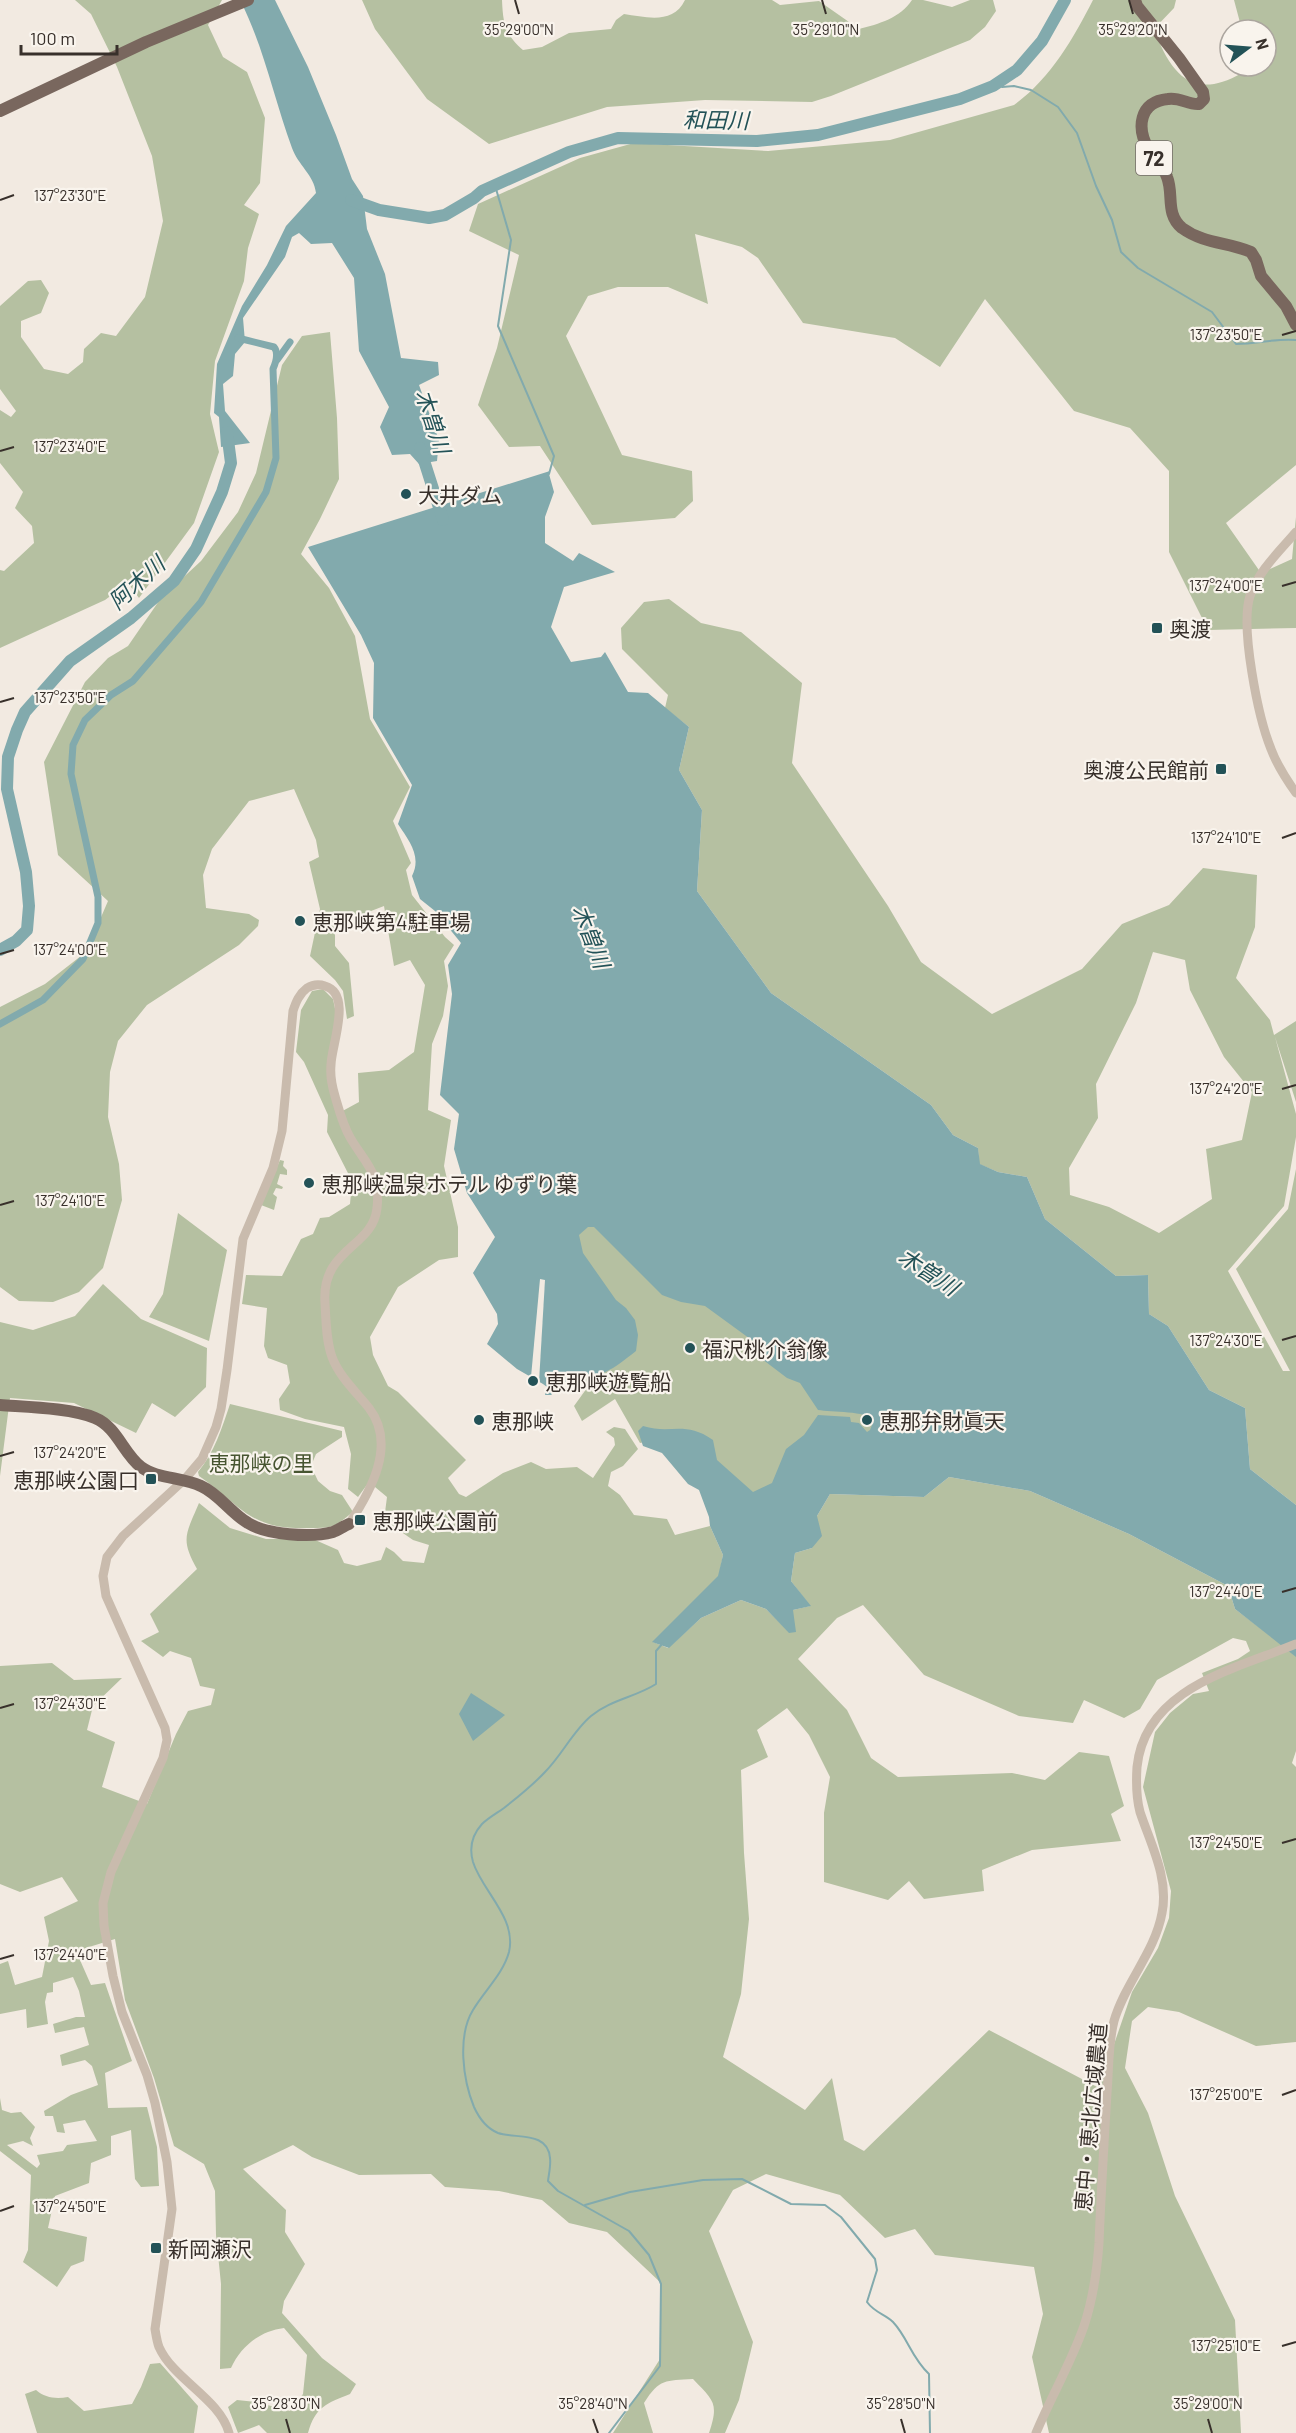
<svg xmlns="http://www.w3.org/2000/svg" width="1296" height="2433" font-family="Barlow,'Noto Sans JP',sans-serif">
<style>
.green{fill:#b5c0a1;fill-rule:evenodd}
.water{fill:#82aaad}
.pier{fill:#f2eae1}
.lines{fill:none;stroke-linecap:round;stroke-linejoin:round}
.stream{stroke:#82aaad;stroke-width:2}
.canal{stroke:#82aaad;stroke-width:7}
.river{stroke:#82aaad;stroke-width:12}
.minor{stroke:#c9bbad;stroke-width:9}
.major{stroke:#79675e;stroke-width:12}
.ticks{fill:none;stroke:#38302b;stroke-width:2}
.poi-dot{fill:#235257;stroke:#f9f4ed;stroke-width:2}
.labels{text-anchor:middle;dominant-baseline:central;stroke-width:4.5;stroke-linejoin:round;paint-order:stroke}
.shield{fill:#f9f4ed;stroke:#726b65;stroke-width:1.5}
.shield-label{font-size:20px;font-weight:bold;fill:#38302b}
.poi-label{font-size:21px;fill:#38302b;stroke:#f9f4ed;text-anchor:start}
.park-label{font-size:21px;fill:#475531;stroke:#f9f4ed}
.street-label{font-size:21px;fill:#38302b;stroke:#f9f4ed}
.water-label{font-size:22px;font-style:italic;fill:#235257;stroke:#f9f4ed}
.ticks-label{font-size:15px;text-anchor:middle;fill:#38302b;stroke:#f9f4ed;stroke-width:4.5;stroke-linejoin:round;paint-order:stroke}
</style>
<rect width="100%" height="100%" fill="#f2eae1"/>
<g class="green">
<path d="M75,0H222L208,25L223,57L247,72L265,118L260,183L244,205L259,214L248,248L244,281L215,361L210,414L219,452L194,523L139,598L128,583L105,600L0,648V570L4,571L34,543L32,526L15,508L23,492L0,463V410L11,417L16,411L0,389V306L28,281L41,280L49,293L41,313L21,321V337L44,369L68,374L83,362L84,349L101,333L116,336L145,297L163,221L152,156L117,67L91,14Z"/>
<path d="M362,0H502C503,24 505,34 523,50L542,47L569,33L611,29L616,20L624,14C646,17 673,25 685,0H772L780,5L819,1L859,29C879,24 900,18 912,0H923L952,7L970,0H993L996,11L985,27L970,40L831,96L812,102L705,100L607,107L489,144L427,99L375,29Z"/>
<path d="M1093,0H1176L1174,8L1154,29C1171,75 1193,101 1242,73L1243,66H1266V30H1242L1234,0H1296V465L1226,523L1261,573L1292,559L1296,517V628L1208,630L1169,552V471L1130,428L1074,411L985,299L940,367L895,338L803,323L758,258L742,247L695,234L708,304L668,287H618L588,296L566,336L622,455L692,471L693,501L675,518L592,525L540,446L509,447L478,405L497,348L519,255L469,231L478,204L580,158L634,143L768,151L890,140L1014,105C1051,78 1073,39 1093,0Z"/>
<path d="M330,332L337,418L339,479L320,519L301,554L329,588L355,636L370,719L410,787L393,821L411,863L406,870L412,895L445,937L454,945L444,961L448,986L443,1016L432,1044L428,1110L451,1120L444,1166L458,1227V1257L439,1260L398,1287L370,1337L373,1355L388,1386L398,1392L466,1460L448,1478L459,1494L466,1497L503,1473L531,1462L546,1469L577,1467L593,1478L615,1445L614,1438L606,1432L614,1427L625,1429L638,1449L623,1466L611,1472L608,1486L620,1495L634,1515L667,1519L675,1535L710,1526L723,1555L719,1576L653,1642L668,1648L701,1618L741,1600L766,1609L789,1632L793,1610L810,1606L791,1581L795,1553L812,1548L817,1516L830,1494L924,1497L949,1477L1030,1491L1129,1534L1228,1586L1235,1609L1296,1655V1751L1292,1763L1296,1767V2042L1256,2046L1179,2012L1148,2007L1132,2021L1125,2068L1148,2113L1175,2196L1235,2320L1241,2433H1049L1032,2357L1043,2314L1034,2267L935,2255L915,2229L885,2238L840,2195L766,2174L733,2190L709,2231L753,2342L739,2400L725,2433H709C719,2403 714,2401 693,2379C665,2381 660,2378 644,2403L653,2433H613L660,2359L661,2283L607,2232L569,2223L542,2200L499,2191L445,2187L431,2174L359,2175L312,2157L293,2145L243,2169L286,2210L285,2232L305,2264L284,2301L282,2313L322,2358L356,2384L350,2394C327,2403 315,2407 308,2433H267L259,2425L238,2433L228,2407L237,2400L256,2402L290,2411L303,2394L307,2355L284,2328C260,2331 241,2346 231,2368L220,2369L221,2284L216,2235L215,2191L204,2164L174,2146L154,2078L125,2000L115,1939L76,1951L91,1985L105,1983L132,2061L105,2073L108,2108L147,2107L157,2147L159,2186L141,2187L135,2179L131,2130L111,2136V2155L91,2163L89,2183L55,2196L48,2228L87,2237L84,2261L71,2266L57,2287L23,2262L28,2250L31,2175L0,2151V2098L2,2110L11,2113L21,2112L35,2127L30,2138L33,2146L23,2141L7,2145L37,2168L40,2164L37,2155L63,2151L67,2145L97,2141L85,2120L63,2124L65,2133L57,2132L53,2116H45L44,2111L71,2095L98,2085L92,2066L85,2060L62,2066L60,2055L89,2045L84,2027L55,2033L53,2024L76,2017H85L79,1991L73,1977L53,1983V1992L47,1993L45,2002L48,2024L27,2028L26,2009L0,2014V1964L8,1961L15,1985L42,1977L49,1941L44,1917L78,1901L62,1877L20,1892L0,1884V1666L52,1663L74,1680L122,1678L93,1706L87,1730L115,1742L102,1787L147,1804L176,1734L188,1711L211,1705L215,1689L200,1686L191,1658L170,1651L163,1657L141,1641L159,1632L150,1614L197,1569C180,1539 186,1534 199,1503L230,1528L266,1539H313L338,1550L344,1563L357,1566L381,1560L386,1547L394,1552L403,1561L424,1563L429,1545L413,1540L384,1520L387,1497L369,1482L358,1497L348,1489L351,1454L344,1427L305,1419L280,1410L279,1399L290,1383L287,1365L268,1358L264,1346L267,1308L242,1304L246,1275L282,1276L301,1239L313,1234L320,1218L329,1217L350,1204L352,1181L327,1132L328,1115L304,1062L296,1052L301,1010L312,991L323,989L333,999L337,1018L327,1067L337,1114L359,1102L358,1073L389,1070L414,1052L425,985L410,960L394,966L384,906L335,925V946L349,963L354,1016L347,1019L343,991L335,980L310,956L320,909L309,862L319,857L316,840L294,789L249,801L212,849L203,875L206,908L249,914L259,920L258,926L239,945L147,1005L118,1041L110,1072L108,1117L119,1164L122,1200L103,1268L79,1292L53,1302L19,1301L0,1287V1007L45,984L86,952L108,901L58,855L44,762L85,682L108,658L128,646L161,598L201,561L238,512L256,473L282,365L302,336ZM863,1605L924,1675L1019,1716L1073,1723L1084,1700L1124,1718L1140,1709L1157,1680L1233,1638L1246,1641L1250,1651L1238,1659L1202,1673L1209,1691L1193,1694L1170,1713L1155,1732L1143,1787L1171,1891L1169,1918L1158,1948L1132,1992L1099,2088L989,2030L864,2151L844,2140L832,2078L805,2110L723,2057L741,1994L749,1919L744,1853L741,1770L768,1757L757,1730L787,1708L809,1735L830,1777L824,1813V1882L888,1900L909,1881L924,1899L984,1891L982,1870L1032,1850L1121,1841L1111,1814L1124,1806L1109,1756L1079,1752L1045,1780L1012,1773L898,1777L871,1758L847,1710L798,1659L837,1618Z"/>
<path d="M669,599L701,623L741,632L802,683L792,763L888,906L921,962L992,1014L1082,969L1122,924L1169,905L1203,868L1257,875L1255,927L1236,978L1270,1020L1274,1035L1296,1021V1102L1275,1037L1296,1114V1137L1284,1206L1228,1271L1283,1371H1290L1236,1269L1288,1209L1296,1169V1505L1250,1469L1245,1408L1209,1390L1168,1326L1149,1314L1148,1275L1116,1276L1045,1219L1027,1177L998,1172L979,1164L978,1148L953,1135L931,1105L771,993L697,891L702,810L679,770L689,727L665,708L668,695L622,649L621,628L644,602ZM1153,952L1185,960L1190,990L1224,1057L1252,1092L1242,1140L1206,1149L1212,1199L1159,1233L1109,1207L1070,1195L1069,1168L1098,1118L1096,1084L1136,1003Z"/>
<path d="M280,1160L284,1161L283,1166L287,1170V1175L280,1174L277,1184L283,1187L282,1189L276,1188L273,1194L277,1197L274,1210L261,1205Z"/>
<path d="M178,1213L227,1250L209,1341L149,1317L163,1294Z"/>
<path d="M591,1215L708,1295L888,1411L873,1441L751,1503L682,1434L640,1443L615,1399L582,1421L574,1406L587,1388L578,1375L567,1240Z"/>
<path d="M103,1284L141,1319L207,1348L206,1387L175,1417L152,1403L136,1433L74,1403L10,1398L0,1476V1322L33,1330L75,1316Z"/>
<path d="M230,1404L342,1431V1437L316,1454L311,1466L318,1481L330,1491L342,1495L353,1512C333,1528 333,1528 307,1528C249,1530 241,1505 199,1476L198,1472C214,1453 222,1428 230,1404Z"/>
<path d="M160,2363L198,2406L194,2433H37L25,2394L36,2390C45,2398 56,2399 68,2397L84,2411L132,2404L141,2387L150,2364Z"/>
</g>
<g class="water">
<path d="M240,0H275L308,67L336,135L352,179L363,196L367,229L385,274L401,358L438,362L439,375L419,385L439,440L437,461L419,464L410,454L392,455L380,427L389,407L359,351L354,278L332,243L311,244L299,233L292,237L285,257L243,318L245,342L235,354L233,376L223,384L225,411L250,443L221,447L219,417L214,413L217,364L242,306L267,265L286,226L316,193C314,175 298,165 292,148C274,99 264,47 240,0Z"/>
<path d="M550,471L549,474L554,492L545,517V543L573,561L579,553L615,572L564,587L551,627L571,662L601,657L605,652L628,692L648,693L689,727L679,770L702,810L697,891L771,993L931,1105L953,1135L978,1148L980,1164L998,1172L1027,1177L1045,1219L1116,1276L1148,1275L1149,1314L1168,1326L1209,1390L1245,1408L1250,1469L1296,1505V1657L1235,1609L1228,1586L1129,1534L1030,1491L949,1477L924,1497L830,1494L817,1516L822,1536L812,1548L795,1553L791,1581L811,1606L793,1610L796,1632L789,1633L766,1609L741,1600L701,1618L669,1648L652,1642L718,1576L723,1555L710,1526L709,1517L699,1490L688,1484L662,1453L643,1446L638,1431L643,1426C671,1435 684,1420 713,1440L717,1460L753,1492L772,1483L786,1449L804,1435L818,1415L850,1417L851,1422L859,1423L867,1432L870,1430L874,1420C867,1411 831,1412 818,1410L800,1383L787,1378L758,1356L753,1341L705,1306L681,1302L662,1295L594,1227H588L579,1235L583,1253L616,1300L626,1308L635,1320L638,1335L636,1351C612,1370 602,1378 570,1378L551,1395H545L547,1387L543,1384L517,1369L487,1344L498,1324L497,1314L473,1273L495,1237L467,1193L454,1149L459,1114L440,1095L452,994L448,965L461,943L435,911L420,899L412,876C422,856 409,841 398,824L412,785L373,718L374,663L361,635L308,547Z"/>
<path d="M471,1693L505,1715L473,1741L459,1714Z"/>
</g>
<path class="pier" d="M540,1279L545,1280L539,1382L531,1377Z"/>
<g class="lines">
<g class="stream">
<path d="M999,82L1002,87L1014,86L1031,90L1058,107L1077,133L1096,186L1112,220L1121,252L1138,268L1212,312L1236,344C1257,344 1276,338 1296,340"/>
<path d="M491,186L494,182L511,240L498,326L554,456L549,474"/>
<path d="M585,2205L630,2192L703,2180L742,2179L791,2204L825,2205L841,2217L875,2259L877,2270L867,2302C875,2313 885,2314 893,2322C908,2338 911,2357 929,2374L930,2433"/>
<path d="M609,2433L660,2366L661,2284L649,2255L629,2231L558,2191L548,2181C549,2173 551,2165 550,2158C548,2131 516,2139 498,2133C486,2128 479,2118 474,2107C463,2080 457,2036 473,2010C485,1990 503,1974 509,1952C517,1918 482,1891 473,1862C469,1848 472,1835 482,1824C488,1818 497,1813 504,1808C518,1797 533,1785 545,1772C562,1755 573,1731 591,1716C610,1700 636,1697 656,1684V1651L663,1643"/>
</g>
<g class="canal">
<path d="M277,360L290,342"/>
<path d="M0,1024L43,1000L83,959L98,923V897L71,774L73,745L85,720L111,695L133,681L201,602L266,492L276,458L273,369C276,362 279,353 274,347L238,338"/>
</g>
<g class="river">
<path d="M351,200L379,210L429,218L445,215L474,198L482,191L569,152L618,138L757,141L818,135L960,99L993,86L1017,70L1042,41L1065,0"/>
<path d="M420,448L443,520"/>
<path d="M0,950L16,941L27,930L29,906L26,872L7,789L8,757L17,730L25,712L70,661L131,618L174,581L196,549L222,492L231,463L227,432"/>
</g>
<g class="minor">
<path d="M1296,532C1279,552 1259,570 1250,596C1240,627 1258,717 1271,749C1277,765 1286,779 1296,793"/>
<path d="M229,2433C220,2399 173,2379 159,2347C157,2342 156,2335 155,2329L172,2209L167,2162L155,2103L147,2075L122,2012L113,1976L104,1926L103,1903L111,1872L163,1758L167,1740L165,1728L106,1596L103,1576L107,1557L123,1536L185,1479L202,1459L216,1427L221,1409L227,1370L243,1239L273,1168L282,1131L293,1011C296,1002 299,994 307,988C312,985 319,984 325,986C353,994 331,1046 331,1065C330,1075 332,1086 335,1096C339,1110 343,1126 351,1139C366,1164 381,1174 377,1208C373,1248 321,1248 325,1303C326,1320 326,1340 332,1357C339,1376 356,1392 369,1408C397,1444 371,1491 349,1524"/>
<path d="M1036,2433C1051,2397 1071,2363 1084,2326C1093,2299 1097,2271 1099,2243C1101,2193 1104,2143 1107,2093C1109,2069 1108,2044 1114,2021C1125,1983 1155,1952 1162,1913C1169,1878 1151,1845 1140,1812C1136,1797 1136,1783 1137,1767C1145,1688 1235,1669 1296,1644"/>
</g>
<g class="major">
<path d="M1135,0L1137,6L1179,58L1203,92L1204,99L1199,104C1188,105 1180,97 1168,99C1139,102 1136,128 1149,150C1154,160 1164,167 1167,177C1174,194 1165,214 1182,228C1204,244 1228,242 1251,252L1256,260L1261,276L1286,306L1296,325"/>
<path d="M0,111L146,42L248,0"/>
<path d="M0,1405C26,1407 72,1408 95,1418C117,1427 123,1453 141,1467C157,1479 182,1477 201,1486C219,1494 231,1513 248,1523C267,1535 311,1538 333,1532C338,1530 344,1526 349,1524"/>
</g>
</g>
<path class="ticks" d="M515,0L519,14M822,0L826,14M1129,0L1133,14M0,200L14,195M1282,335L1296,331M0,451L14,447M1282,586L1296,582M0,702L14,698M1282,838L1296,833M0,954L14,950M1282,1089L1296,1085M0,1205L14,1201M1282,1340L1296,1336M0,1456L14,1452M1282,1592L1296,1588M0,1708L14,1704M1282,1843L1296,1839M0,1959L14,1955M1282,2095L1296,2090M0,2211L14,2206M1282,2346L1296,2342M286,2419L290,2433M593,2419L598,2433M901,2419L905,2433M1208,2419L1212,2433"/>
<g class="poi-dot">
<circle cx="406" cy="494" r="6"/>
<rect x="1151" y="622" width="12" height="12" rx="3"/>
<rect x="1215" y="763" width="12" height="12" rx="3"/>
<circle cx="300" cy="921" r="6"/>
<circle cx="309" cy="1183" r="6"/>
<circle cx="690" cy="1348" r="6"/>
<circle cx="533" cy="1381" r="6"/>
<circle cx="479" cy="1420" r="6"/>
<circle cx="867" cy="1420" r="6"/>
<rect x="145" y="1473" width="12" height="12" rx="3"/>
<rect x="354" y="1514" width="12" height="12" rx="3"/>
<rect x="150" y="2242" width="12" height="12" rx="3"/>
</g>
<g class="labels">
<rect class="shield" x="1136" y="141" width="36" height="34" rx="4.5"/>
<g class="shield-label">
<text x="1154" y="158">72</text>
</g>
<g class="poi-label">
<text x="418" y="494">大井ダム</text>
<text x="1169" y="628">奥渡</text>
<text x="1209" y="769" text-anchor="end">奥渡公民館前</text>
<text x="312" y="921">恵那峡第4駐車場</text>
<text x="321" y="1183">恵那峡温泉ホテル ゆずり葉</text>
<text x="702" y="1348">福沢桃介翁像</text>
<text x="545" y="1381">恵那峡遊覧船</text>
<text x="491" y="1420">恵那峡</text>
<text x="879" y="1420">恵那弁財眞天</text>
<text x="139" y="1479" text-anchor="end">恵那峡公園口</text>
<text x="372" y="1520">恵那峡公園前</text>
<text x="168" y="2248">新岡瀬沢</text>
</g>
<g class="park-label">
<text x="261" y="1462">恵那峡の里</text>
</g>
<g class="street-label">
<text transform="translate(1090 2117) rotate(-85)">恵中・恵北広域農道</text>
</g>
<g class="water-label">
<text transform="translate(716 119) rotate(1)">和田川</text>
<text transform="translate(434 421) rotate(72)">木曽川</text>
<text transform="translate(136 582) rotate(-42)">阿木川</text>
<text transform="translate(592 936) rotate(69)">木曽川</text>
<text transform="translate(929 1271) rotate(33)">木曽川</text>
</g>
</g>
<g class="ticks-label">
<text x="519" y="35">35°29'00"N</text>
<text x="826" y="35">35°29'10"N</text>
<text x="1133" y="35">35°29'20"N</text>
<text x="70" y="201">137°23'30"E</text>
<text x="1226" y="340">137°23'50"E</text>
<text x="70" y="452">137°23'40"E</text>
<text x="1226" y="591">137°24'00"E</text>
<text x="70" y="703">137°23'50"E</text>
<text x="1226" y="843">137°24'10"E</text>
<text x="70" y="955">137°24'00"E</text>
<text x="1226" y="1094">137°24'20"E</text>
<text x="70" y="1206">137°24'10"E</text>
<text x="1226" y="1346">137°24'30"E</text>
<text x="70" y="1458">137°24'20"E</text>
<text x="1226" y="1597">137°24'40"E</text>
<text x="70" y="1709">137°24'30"E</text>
<text x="1226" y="1848">137°24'50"E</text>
<text x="70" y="1960">137°24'40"E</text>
<text x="1226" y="2100">137°25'00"E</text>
<text x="70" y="2212">137°24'50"E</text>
<text x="1226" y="2351">137°25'10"E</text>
<text x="286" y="2409">35°28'30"N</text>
<text x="593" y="2409">35°28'40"N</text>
<text x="901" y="2409">35°28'50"N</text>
<text x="1208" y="2409">35°29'00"N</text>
</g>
<g transform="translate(1248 48) rotate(74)"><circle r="28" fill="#f9f4ed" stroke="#aca69f" stroke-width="1.5"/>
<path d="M0-4.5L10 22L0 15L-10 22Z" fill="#235257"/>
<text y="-9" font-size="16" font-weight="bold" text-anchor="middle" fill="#38302b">N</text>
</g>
<path d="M21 45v9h96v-9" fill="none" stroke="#38302b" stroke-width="3"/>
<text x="30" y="45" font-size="18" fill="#38302b" stroke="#f9f4ed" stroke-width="4.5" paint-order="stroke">100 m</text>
</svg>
